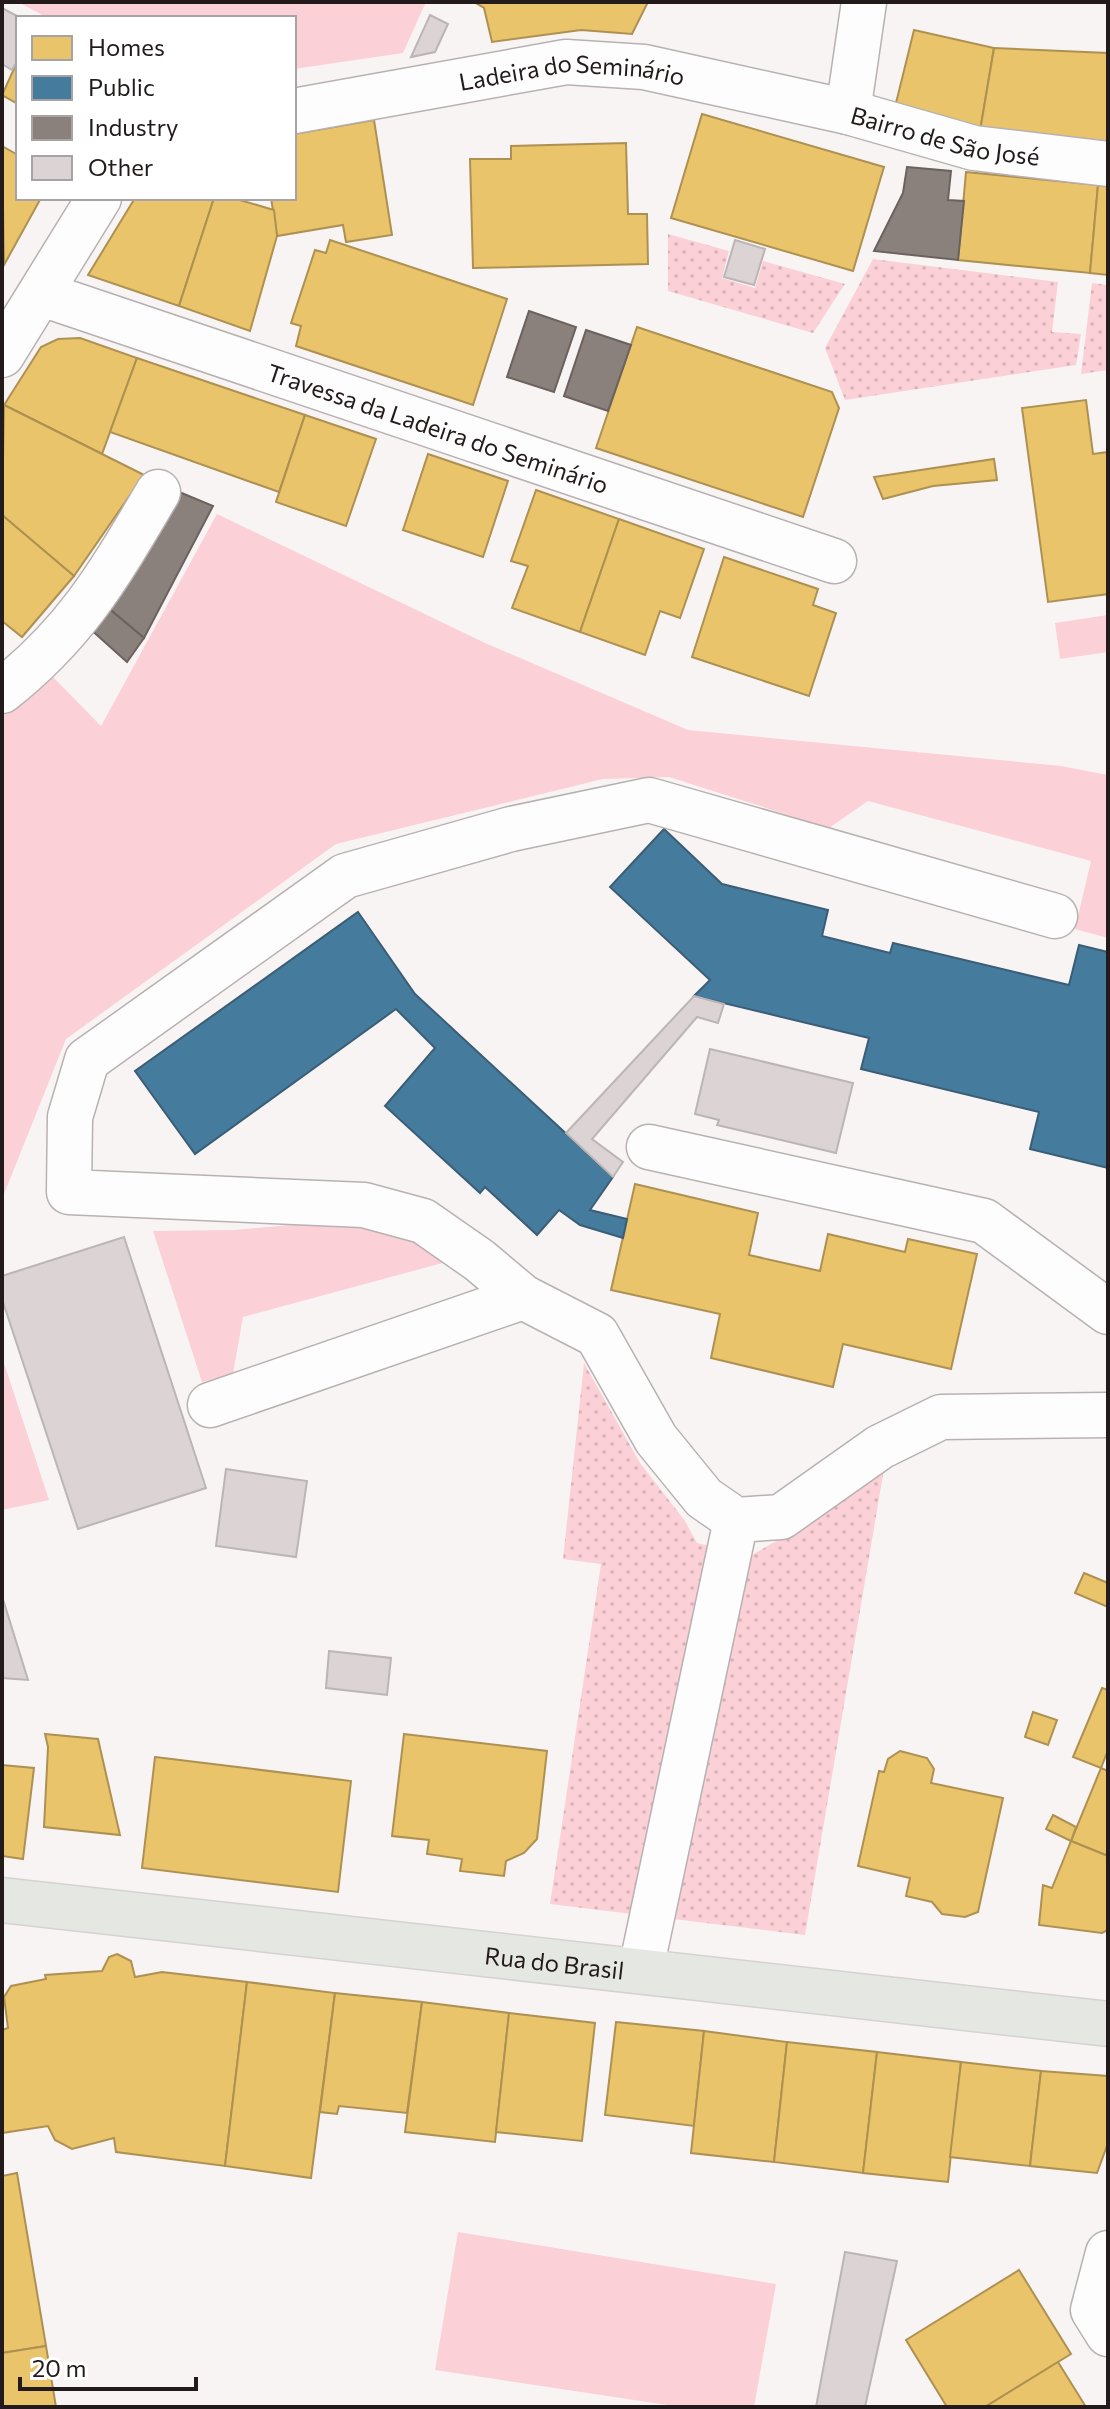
<svg xmlns="http://www.w3.org/2000/svg" width="1110" height="2409" font-family="Commissioner,sans-serif">
<style>
.grass{fill:#fbd0d7}
.park{fill:url(#park-dots)}
.homes{fill:#e9c46a;stroke:#ae9152;stroke-width:2}
.public{fill:#457b9d;stroke:#3b5e76;stroke-width:2}
.industry{fill:#8a817c;stroke:#6b625f;stroke-width:2}
.building{fill:#dbd3d4;stroke:#bbb5b5;stroke-width:2}
.lines{fill:none;stroke-linecap:round;stroke-linejoin:round}
.minor-casing{stroke:#b8b1b2;stroke-width:47}
.major-casing{stroke:#d5d2d2;stroke-width:47}
.minor{stroke:#fefdfd;stroke-width:44}
.major{stroke:#e5e7e3;stroke-width:44}
.labels{text-anchor:middle;dominant-baseline:central;stroke-width:8;stroke-linejoin:round;paint-order:stroke}
.street-label{font-size:24px;fill:#231a1b;stroke:#fff}
</style>
<defs>
<pattern id="park-dots" width="8" height="8" patternUnits="userSpaceOnUse" patternTransform="scale(2)"><rect width="8" height="8" fill="#fbd0d7"/><path d="M2 2h.1M6 6h.1" fill="none" stroke="#d7b2b8" stroke-width="1.8" stroke-linecap="round"/></pattern>
</defs>
<rect width="100%" height="100%" fill="#f9f4f4"/>
<g class="grass">
<path d="M18,2H426L403,53L294,69V18H48Z"/>
<path d="M217,514L485,643L688,730L1061,766L1108,775V938L1075,929L1091,861L868,801L829,828L669,777L603,779L336,844L66,1039L2,1199V717L53,677L101,726Z"/>
<path d="M1108,615V652L1060,659L1055,623Z"/>
<path d="M323,1222L386,1223L461,1258L243,1317L233,1374L202,1382L153,1231L235,1230Z"/>
<path d="M2,1357L49,1500L2,1510Z"/>
<path d="M458,2232L776,2284L754,2407H681L435,2370Z"/>
</g>
<g class="park">
<path d="M668,234L729,251L722,278L755,288L763,261L845,284L813,333L668,291Z"/>
<path d="M873,259L1058,282L1052,332L1081,334L1076,365L845,400L825,348Z"/>
<path d="M1092,283L1108,285V370L1081,374Z"/>
<path d="M584,1363L640,1463L685,1521L697,1543L752,1555L825,1513L885,1463L805,1935L550,1904L601,1564L563,1559Z"/>
</g>
<g class="homes">
<path d="M474,2H648L632,34L581,30L492,42L484,8Z"/>
<path d="M914,30L994,48L980,131L896,103Z"/>
<path d="M994,48L1108,53V143L980,131Z"/>
<path d="M18,60V104L2,95Z"/>
<path d="M702,114L884,167L853,271L671,218Z"/>
<path d="M374,120L392,235L346,242L343,225L277,236L271,198H294V134Z"/>
<path d="M626,143L628,214H647L648,264L473,268L470,159H511V146Z"/>
<path d="M2,146L18,155V198H41L4,265Z"/>
<path d="M966,172L1098,185L1090,273L958,260Z"/>
<path d="M1098,185L1108,186V275L1090,273Z"/>
<path d="M135,198H214L179,306L88,275Z"/>
<path d="M214,198H233L274,210L277,236L250,331L179,306Z"/>
<path d="M330,240L507,299L473,405L296,346L301,326L291,323L315,250L326,253Z"/>
<path d="M637,327L832,392L839,408L803,517L596,448Z"/>
<path d="M80,338L137,358L102,454L4,405L41,347L58,339Z"/>
<path d="M137,358L305,415L279,492L110,432Z"/>
<path d="M1086,400L1093,454L1108,452V594L1048,602L1022,408Z"/>
<path d="M4,405L144,475L74,576L2,515Z"/>
<path d="M305,415L376,439L346,526L276,502Z"/>
<path d="M428,454L508,481L483,557L403,530Z"/>
<path d="M994,459L997,480L933,486L883,499L874,477Z"/>
<path d="M536,490L619,519L580,632L512,608L528,566L511,561Z"/>
<path d="M2,515L74,576L22,637L2,621Z"/>
<path d="M619,519L704,549L680,618L660,611L645,655L580,632Z"/>
<path d="M724,557L818,589L813,605L836,613L809,696L692,657Z"/>
<path d="M635,1184L758,1213L749,1255L820,1271L828,1234L905,1252L908,1239L977,1254L951,1369L843,1344L833,1387L711,1358L720,1314L611,1290Z"/>
<path d="M1084,1573L1108,1583V1607L1075,1593Z"/>
<path d="M1102,1688L1108,1690V1750L1101,1768L1073,1757Z"/>
<path d="M1033,1712L1057,1720L1048,1745L1025,1737Z"/>
<path d="M45,1734L98,1739L120,1835L44,1827L48,1747Z"/>
<path d="M404,1734L547,1751L537,1839L524,1853L506,1861L504,1876L460,1871L462,1859L427,1854L429,1840L392,1836Z"/>
<path d="M900,1751L927,1758L934,1769L931,1783L1003,1798L978,1912L965,1917L942,1914L932,1902L906,1896L910,1878L858,1866L879,1771L884,1772L888,1759Z"/>
<path d="M155,1757L351,1781L338,1892L142,1868Z"/>
<path d="M2,1765L34,1768L23,1859L2,1856Z"/>
<path d="M1101,1768L1108,1771V1856L1071,1841Z"/>
<path d="M1053,1815L1076,1827L1071,1841L1046,1829Z"/>
<path d="M1071,1841L1108,1856V1930L1102,1933L1039,1925L1043,1885L1052,1888Z"/>
<path d="M117,1954L131,1961L135,1977L162,1972L247,1982L225,2166L116,2152L114,2138L72,2149L55,2140L48,2126L2,2133V2030L8,2028L4,1997L11,1986L46,1979L45,1975L102,1971L109,1957Z"/>
<path d="M247,1982L335,1993L311,2178L225,2166Z"/>
<path d="M335,1993L422,2002L407,2113L339,2106L337,2114L320,2112Z"/>
<path d="M422,2002L509,2013L495,2142L405,2132Z"/>
<path d="M509,2013L595,2023L582,2141L496,2132Z"/>
<path d="M616,2022L704,2031L694,2126L605,2115Z"/>
<path d="M704,2031L787,2042L774,2162L691,2153Z"/>
<path d="M787,2042L877,2052L863,2173L774,2162Z"/>
<path d="M877,2052L961,2062L948,2182L863,2173Z"/>
<path d="M961,2062L1041,2071L1030,2166L950,2157Z"/>
<path d="M1041,2071L1108,2076V2143L1097,2173L1030,2166Z"/>
<path d="M17,2173L46,2346L2,2353V2176Z"/>
<path d="M1019,2270L1071,2354L985,2407H947L906,2340Z"/>
<path d="M46,2346L56,2407H2V2353Z"/>
<path d="M1058,2362L1086,2407H985Z"/>
</g>
<g class="public">
<path d="M664,829L722,884L828,910L822,936L890,953L893,943L1069,985L1079,945L1108,952V1168L1030,1149L1039,1112L861,1069L869,1038L694,996L710,980L610,887Z"/>
<path d="M358,912L415,994L613,1177L590,1210L627,1219L623,1238L580,1225L559,1210L537,1235L485,1187L480,1193L385,1106L435,1048L396,1009L195,1154L135,1071Z"/>
</g>
<g class="industry">
<path d="M907,167L951,171L948,200L964,201L958,260L874,251L903,193Z"/>
<path d="M529,311L576,327L554,392L507,377Z"/>
<path d="M586,330L631,345L608,411L564,396Z"/>
<path d="M172,489L213,506L144,638L107,607Z"/>
<path d="M107,607L144,638L127,662L89,628Z"/>
</g>
<g class="building">
<path d="M2,8L21,18L18,60L12,70L2,64Z"/>
<path d="M430,15L448,24L435,52L411,57Z"/>
<path d="M735,240L765,249L754,285L724,277Z"/>
<path d="M694,996L724,1004L718,1023L697,1017L592,1139L623,1162L613,1177L566,1133Z"/>
<path d="M710,1049L853,1083L836,1153L717,1125L719,1120L695,1114Z"/>
<path d="M124,1237L206,1488L78,1529L2,1299V1276Z"/>
<path d="M226,1469L307,1481L296,1557L216,1546Z"/>
<path d="M2,1596L28,1680L2,1678Z"/>
<path d="M329,1651L391,1658L387,1695L326,1688Z"/>
<path d="M845,2252L897,2261L865,2407H816Z"/>
</g>
<g class="lines">
<defs>
<g id="minor">
<path id="s1" d="M294,111L566,62L644,67L848,112L974,148L1108,164"/>
<path d="M848,112L864,2"/>
<path id="s2" d="M42,294L834,561"/>
<path d="M2,355L99,198"/>
<path d="M2,691C78,631 110,573 158,492"/>
<path d="M1055,916L649,800L511,829L345,876L87,1060L70,1117L69,1192L364,1205L423,1221L479,1260L523,1297L597,1335L656,1439L704,1498L736,1520L781,1517L880,1447L941,1417L1108,1415"/>
<path d="M649,1147L984,1221L1108,1312"/>
<path d="M210,1405L523,1297"/>
<path d="M641,1969L736,1520"/>
<path d="M1108,2253L1093,2310L1108,2334"/>
</g>
<g id="major">
<path id="s3" d="M2,1900L1108,2024"/>
</g>
</defs>
<use href="#minor" class="minor-casing"/>
<use href="#major" class="major-casing"/>
<use href="#minor" class="minor"/>
<use href="#major" class="major"/>
</g>
<g class="labels">
<g class="street-label">
<text stroke="none"><textPath href="#s1" startOffset="282">Ladeira do Seminário</textPath></text>
<text stroke="none"><textPath href="#s1" startOffset="664">Bairro de São José</textPath></text>
<text stroke="none"><textPath href="#s2" startOffset="418">Travessa da Ladeira do Seminário</textPath></text>
<text stroke="none"><textPath href="#s3" startOffset="556">Rua do Brasil</textPath></text>
</g>
</g>
<rect width="1110" height="2409" fill="none" stroke="#231a1b" stroke-width="8"/>
<rect x="16" y="16" width="280" height="184" fill="#ffffff" stroke="#a7a3a4" stroke-width="2"/>
<rect x="32" y="36" width="40" height="24" fill="#e9c46a" stroke="#a7a3a4" stroke-width="2"/>
<text x="88" y="56" font-size="24" fill="#231a1b">Homes</text>
<rect x="32" y="76" width="40" height="24" fill="#457b9d" stroke="#a7a3a4" stroke-width="2"/>
<text x="88" y="96" font-size="24" fill="#231a1b">Public</text>
<rect x="32" y="116" width="40" height="24" fill="#8a817c" stroke="#a7a3a4" stroke-width="2"/>
<text x="88" y="136" font-size="24" fill="#231a1b">Industry</text>
<rect x="32" y="156" width="40" height="24" fill="#dbd3d4" stroke="#a7a3a4" stroke-width="2"/>
<text x="88" y="176" font-size="24" fill="#231a1b">Other</text>
<path d="M20 2377v12h176v-12" fill="none" stroke="#231a1b" stroke-width="4"/>
<text x="32" y="2377" font-size="24" fill="#231a1b" stroke="#ffffff" stroke-width="6" paint-order="stroke">20 m</text>
</svg>
